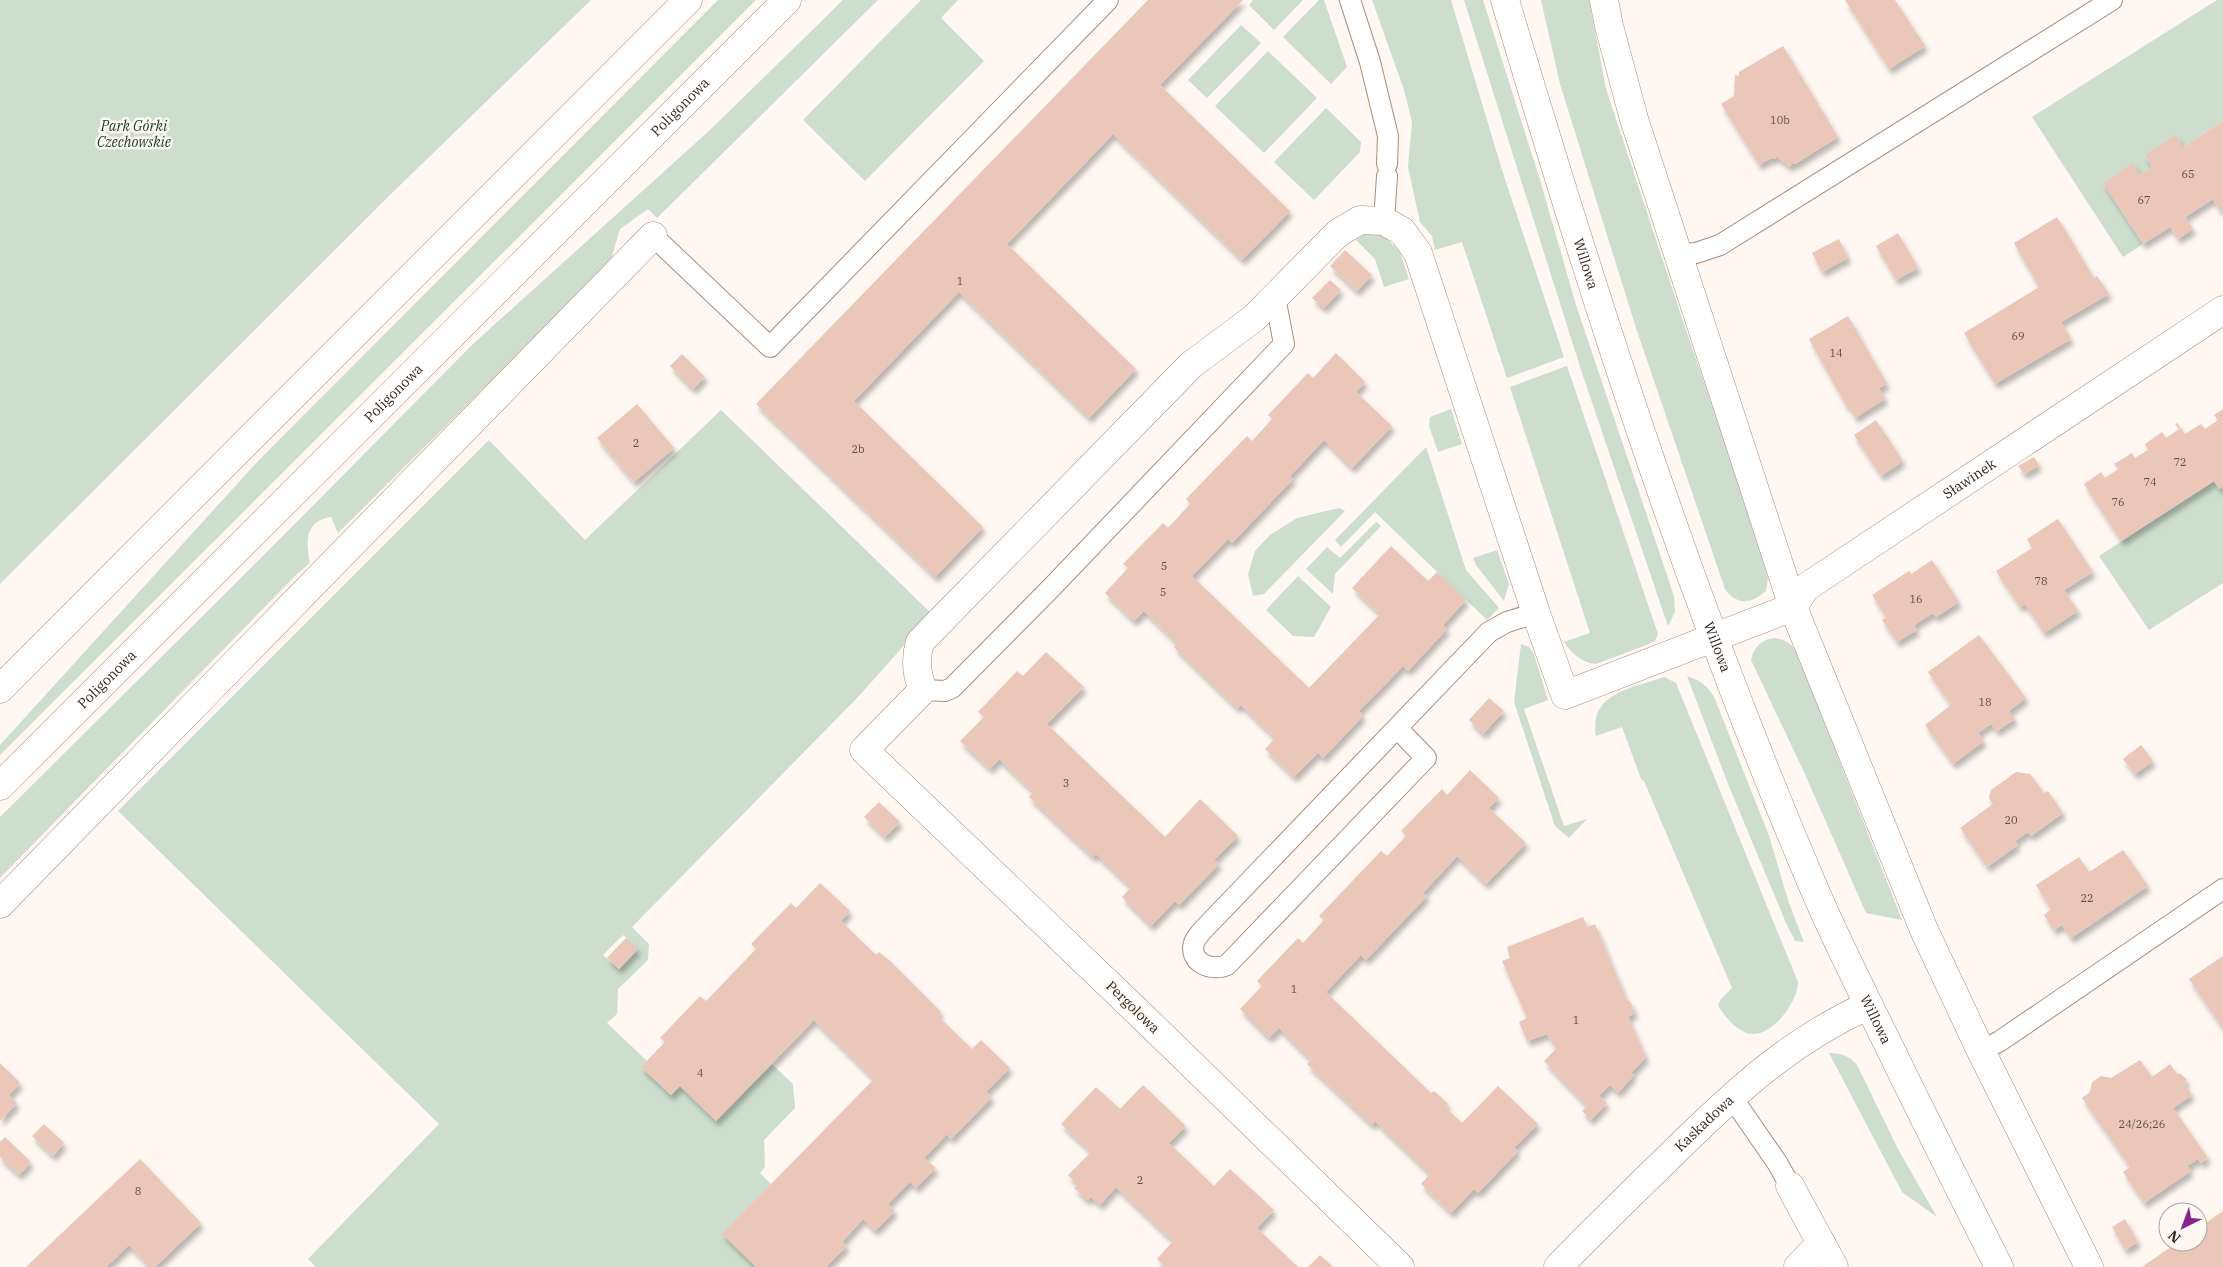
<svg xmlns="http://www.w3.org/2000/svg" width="2223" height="1267" font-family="'IBM Plex Serif',serif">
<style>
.green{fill:#cddece;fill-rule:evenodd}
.building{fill:#eac7b8;filter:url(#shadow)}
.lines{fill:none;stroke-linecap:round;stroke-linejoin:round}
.lane-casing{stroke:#ac8c76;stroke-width:22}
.street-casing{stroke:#ac8c76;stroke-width:29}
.secondary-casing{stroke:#ac8c76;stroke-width:29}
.lane{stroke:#fff;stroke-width:20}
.street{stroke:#fff;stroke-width:28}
.secondary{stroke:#fff;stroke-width:28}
.labels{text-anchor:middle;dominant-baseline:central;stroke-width:5;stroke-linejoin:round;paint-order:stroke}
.number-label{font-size:11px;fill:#625045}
.street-label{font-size:14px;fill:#35281f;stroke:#fef7f2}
.park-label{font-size:14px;font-style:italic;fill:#123e1d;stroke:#fef7f2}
</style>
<defs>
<filter id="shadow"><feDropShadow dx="3" dy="5.5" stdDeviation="2.5" flood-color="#0004"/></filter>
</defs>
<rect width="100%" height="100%" fill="#fef7f2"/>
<g class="green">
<path d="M0,0H591L393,192L0,584Z"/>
<path d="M718,0H756L0,755V745L258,461Z"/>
<path d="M843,0H878L657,218L648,209L620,229L610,263L338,533L331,517C304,521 306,543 310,563L298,573L0,878V817L263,556L473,344L710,130Z"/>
<path d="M921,0H958L941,18L984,61L865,181L803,120Z"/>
<path d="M1253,0H1303L1274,30L1249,5Z"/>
<path d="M1319,0H1324L1347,67L1331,84L1283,37Z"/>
<path d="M1372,0H1451L1502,170L1564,357L1507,378L1462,242L1435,250L1432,236L1420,222L1408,167L1412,122L1404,90Z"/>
<path d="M1464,0H1483L1540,180L1576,305L1674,596L1675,612L1668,626L1583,376Z"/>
<path d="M1541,0H1589L1606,89L1684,324L1738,480L1768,578L1766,591C1751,604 1737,606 1725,589L1636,328L1560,84Z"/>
<path d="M2217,0H2223V121L2183,147L2145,155L2152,167L2140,175L2132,164L2103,183L2143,244L2123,257L2032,117Z"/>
<path d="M1241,25L1261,43L1207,98L1188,80Z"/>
<path d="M1268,51L1317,98L1264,153L1215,106Z"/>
<path d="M1326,108L1361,142L1360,152L1314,200L1274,162Z"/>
<path d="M1378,230L1400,252L1409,279L1384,287L1375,259L1356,240L1364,234Z"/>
<path d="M1567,366L1658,634L1655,641L1649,644L1596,664C1582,663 1571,653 1564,642L1590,633L1510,387Z"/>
<path d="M1451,409L1462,444L1438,452L1429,426L1430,417Z"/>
<path d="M721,410L932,614L858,697L632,927L649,944L648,960L618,989L617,1014L607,1023L647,1061L641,1067L671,1095L680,1086L716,1121L772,1064L793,1084L795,1108L764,1140L765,1167L760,1173L771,1184L756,1267H316L308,1259L439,1124L118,811L489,440L585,540ZM623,935L638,949L619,969L603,955Z"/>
<path d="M1426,447L1466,570L1499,608L1487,620L1375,512L1341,547L1335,540Z"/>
<path d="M2214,481L2219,489L2222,487L2223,490V583L2149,630L2099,556Z"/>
<path d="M1339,508L1345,511L1264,594L1253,596L1248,574L1255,551L1270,535L1297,518Z"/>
<path d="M1376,522L1381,526L1335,574L1333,594L1306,569L1327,547L1340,558Z"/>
<path d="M1497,550L1509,584L1504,601L1476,565L1473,558Z"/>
<path d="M1298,576L1331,607L1314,637L1293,636L1266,610Z"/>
<path d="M1774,638C1786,640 1791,643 1797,653L1902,920L1866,913L1804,772L1751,660C1754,648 1760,640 1774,638Z"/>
<path d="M1521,644L1529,647L1534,654L1548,700L1524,709L1564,826L1587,819L1569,838L1555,826L1514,702Z"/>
<path d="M1687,676C1699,680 1710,687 1715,699L1769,836L1789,903L1804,942L1795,941L1786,923L1728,784Z"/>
<path d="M1664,677L1676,683L1798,982C1798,1001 1774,1035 1752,1034C1738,1033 1724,1016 1718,1005L1721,999L1732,988L1644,781L1641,779L1622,727L1596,736C1588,693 1633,688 1664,677Z"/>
<path d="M1829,1053C1841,1053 1850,1056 1857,1065L1899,1151L1937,1217L1902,1192Z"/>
</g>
<g class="building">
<path d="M1148,0H1243L1160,85L1290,211L1242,260L1113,134L1090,158L1007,244L1136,369L1089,418L959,292L854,401L983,527L935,577L756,404Z"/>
<path d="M1845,0H1895L1925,46L1889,69Z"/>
<path d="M1783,46L1838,137L1795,164L1792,163L1790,167L1776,156L1775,159L1771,158L1759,165L1721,104L1734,96L1735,75L1739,76V72Z"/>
<path d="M2223,121V209L2220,211L2213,199L2185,217L2193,229L2178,239L2170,227L2143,244L2103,183L2133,163L2140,175L2152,167L2145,155L2176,135L2183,147Z"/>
<path d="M2057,217L2094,278L2097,276L2109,294L2061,322L2071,339L1995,384L1964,333L2039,287L2014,243Z"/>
<path d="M1898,233L1918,268L1896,280L1876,246Z"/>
<path d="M1839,239L1848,258L1822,272L1812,253Z"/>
<path d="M1345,250L1372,275L1357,291L1330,266Z"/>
<path d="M1330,280L1341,290L1324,308L1312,298Z"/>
<path d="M1848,316L1887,384L1879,388L1885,399L1855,418L1849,406L1847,407L1809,339Z"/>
<path d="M1336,353L1365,382L1356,392L1392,426L1352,468L1324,440L1290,476L1293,479L1232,543L1228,539L1192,576L1309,688L1380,614L1352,588L1391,546L1428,581L1437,572L1466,600L1443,625L1447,629L1408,671L1403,666L1359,711L1363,716L1323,758L1318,753L1294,777L1265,749L1275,738L1241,705L1237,708L1180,653L1174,647L1177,643L1144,611L1134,621L1105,593L1128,568L1123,564L1163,523L1168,528L1190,504L1186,499L1247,436L1252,441L1272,419L1268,415L1308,373L1313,378Z"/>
<path d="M682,354L705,377L693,389L670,366Z"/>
<path d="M637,404L674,448L634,482L597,438Z"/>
<path d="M2223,409V490L2222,487L2219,489L2214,481L2121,541L2084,484L2101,472L2105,478L2118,469L2114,464L2132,453L2135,458L2148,450L2145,444L2162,432L2166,438L2179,429L2175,424L2177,423L2185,434L2201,424L2205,429L2218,420L2214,415Z"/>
<path d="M1876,420L1903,461L1881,476L1854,435Z"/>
<path d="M2034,457L2039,465L2025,474L2018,466Z"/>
<path d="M2058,519L2093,572L2064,590L2078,611L2044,633L2025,604L2020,607L1996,571L2032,548L2027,539Z"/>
<path d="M1932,560L1959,602L1936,617L1933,613L1914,625L1917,630L1897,642L1882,620L1886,617L1872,595L1909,571L1911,574Z"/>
<path d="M1979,635L2026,698L2009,711L2015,719L1997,731L1991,724L1978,733L1984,741L1953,764L1925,725L1951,705L1928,672Z"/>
<path d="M1046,652L1084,687L1047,724L1099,774L1165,837L1200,799L1238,836L1214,860L1219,864L1179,905L1175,901L1151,926L1122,897L1131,887L1096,854L1093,857L1029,797L1033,792L999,759L990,769L960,741L984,717L978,712L1017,671L1023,676Z"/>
<path d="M1489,698L1504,711L1483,734L1469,720Z"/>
<path d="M2141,745L2153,761L2135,774L2123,759Z"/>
<path d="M1470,770L1499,798L1489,808L1526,843L1486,884L1457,856L1423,893L1427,896L1366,960L1361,955L1326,992L1431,1093L1434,1091L1440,1096L1448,1104L1445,1107L1462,1123L1498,1086L1538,1124L1514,1148L1518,1151L1478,1193L1474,1189L1451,1213L1421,1184L1430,1174L1375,1121L1372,1125L1307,1064L1311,1060L1279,1028L1269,1038L1240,1009L1262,986L1257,981L1298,938L1303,943L1324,920L1319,916L1381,851L1387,856L1406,836L1401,831L1442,789L1447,795Z"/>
<path d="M2016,772L2030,774L2044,793L2048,791L2063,813L2031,836L2028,832L2015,841L2018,845L1987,867L1960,828L1993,804L1989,798L1991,790Z"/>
<path d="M879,802L900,822L885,837L864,817Z"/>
<path d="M2123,850L2148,886L2071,938L2062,925L2054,930L2044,915L2051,909L2036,885L2079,857L2089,872Z"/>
<path d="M820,883L850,911L841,921L876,955L879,952L890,961L941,1012L938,1016L972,1049L981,1040L1010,1068L986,1092L992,1097L951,1139L947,1134L924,1158L936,1168L916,1188L910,1182L888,1204L895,1211L875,1231L863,1219L842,1242L847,1246L826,1267H756L722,1234L874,1079L814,1020L716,1121L680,1086L671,1095L641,1067L665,1042L660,1038L700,996L706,1001L756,949L751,944L791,903L796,908Z"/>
<path d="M1583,917L1587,927L1595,924L1627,1001H1630L1635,1013L1628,1017L1646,1057L1631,1073L1634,1075L1618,1093L1610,1085L1599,1096L1607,1103L1591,1120L1582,1111L1587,1106L1544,1061L1556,1049L1547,1034L1527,1041L1519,1022L1527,1018L1502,961L1510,958L1507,947Z"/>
<path d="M626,938L638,949L619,969L607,958Z"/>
<path d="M2223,956V1029L2189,979Z"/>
<path d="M2140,1060L2152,1077L2170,1064L2177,1074H2181L2186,1079L2185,1085L2192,1095L2173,1108L2208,1158L2201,1163L2198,1159L2187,1166L2191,1171L2144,1203L2123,1172L2130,1167L2082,1098L2090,1092L2092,1082L2101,1076L2111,1078Z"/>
<path d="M0,1063L20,1083L9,1095L17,1103L0,1121Z"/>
<path d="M1143,1085L1186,1126L1169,1143L1214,1186L1230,1169L1274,1210L1257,1228L1298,1267H1165L1157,1259L1173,1241L1116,1187L1100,1205L1091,1197L1087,1200L1074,1188L1078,1185L1068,1175L1091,1152L1061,1124L1096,1087L1120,1109Z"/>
<path d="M44,1124L64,1143L53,1156L32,1136Z"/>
<path d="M5,1137L31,1162L19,1175L0,1157V1142Z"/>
<path d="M140,1159L201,1223L155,1267H150L129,1245L106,1267H26Z"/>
<path d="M2223,1211V1267H2142L2178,1242H2198V1228Z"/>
<path d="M2125,1219L2138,1242L2125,1250L2112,1227Z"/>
<path d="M1320,1255L1333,1267H1308Z"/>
</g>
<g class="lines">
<defs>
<g id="lane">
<path d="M1350,0L1370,62L1388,136L1387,164"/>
<path d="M1384,221L1387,176"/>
<path d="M653,236L770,347L1108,0"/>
<path d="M1678,255L1696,253L1720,245L2112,0"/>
<path d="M923,690L945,691L952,688L1053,586L1284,344L1275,297"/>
<path d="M1398,729L1426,758L1227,965C1213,972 1188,963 1194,943C1195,939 1199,935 1201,932L1489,632L1507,622L1536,613"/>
<path d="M1981,1051L2000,1041L2223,889"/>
<path d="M1731,1096L1778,1164L1790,1186"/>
</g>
<g id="street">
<path d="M1604,0L1609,26L1634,119L1793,607L1924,930L1981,1051L2089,1267"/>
<path d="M0,904L653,236"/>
<path d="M1790,1186L1834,1267"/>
<path id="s1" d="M1400,1267L1144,1018L864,750L923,690C916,674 915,659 920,642L1191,365L1254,318L1338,233L1360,220L1384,221L1402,231L1418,253L1536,613L1565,695L1793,607L1805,588L2223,310"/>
<path id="s2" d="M1558,1267C1595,1229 1633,1192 1671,1155C1733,1094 1789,1041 1869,1005"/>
<path d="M1798,1267L1821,1243"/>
</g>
<g id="secondary">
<path id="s3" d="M1505,0C1594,299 1690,599 1813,886C1835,938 1861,989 1886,1040C1923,1116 1961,1192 1999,1267"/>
<path d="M0,689L688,0"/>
<path id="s4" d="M0,786L787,0"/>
</g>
</defs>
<use href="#lane" class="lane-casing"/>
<use href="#street" class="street-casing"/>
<use href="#secondary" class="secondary-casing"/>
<use href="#lane" class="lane"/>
<use href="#street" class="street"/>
<use href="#secondary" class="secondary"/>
</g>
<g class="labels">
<g class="number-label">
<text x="1780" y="120">10b</text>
<text x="2188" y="174">65</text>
<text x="2144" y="200">67</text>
<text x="960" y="281">1</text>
<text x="2018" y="336">69</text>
<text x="1836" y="353">14</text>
<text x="636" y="443">2</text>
<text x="858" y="449">2b</text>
<text x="2180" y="462">72</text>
<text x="2150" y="482">74</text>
<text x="2118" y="502">76</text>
<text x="1164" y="566">5</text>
<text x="2041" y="581">78</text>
<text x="1163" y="592">5</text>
<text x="1916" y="599">16</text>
<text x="1985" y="702">18</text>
<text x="1066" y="783">3</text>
<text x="2011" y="820">20</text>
<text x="2087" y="898">22</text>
<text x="1294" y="989">1</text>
<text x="1576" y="1020">1</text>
<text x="700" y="1073">4</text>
<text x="2142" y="1124">24/26;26</text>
<text x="1140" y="1180">2</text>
<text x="138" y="1191">8</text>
</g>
<g class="street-label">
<text stroke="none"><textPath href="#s4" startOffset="961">Poligonowa</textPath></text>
<text stroke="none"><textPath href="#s3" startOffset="276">Willowa</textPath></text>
<text stroke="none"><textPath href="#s4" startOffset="556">Poligonowa</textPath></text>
<text stroke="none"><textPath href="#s1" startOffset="2491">Sławinek</textPath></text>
<text stroke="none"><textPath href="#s3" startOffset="681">Willowa</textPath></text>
<text stroke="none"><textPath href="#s4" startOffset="151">Poligonowa</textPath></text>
<text transform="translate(1133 1007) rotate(44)">Pergolowa</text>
<text stroke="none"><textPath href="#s3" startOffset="1086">Willowa</textPath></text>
<text stroke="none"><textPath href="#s2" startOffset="205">Kaskadowa</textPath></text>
</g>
<g class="park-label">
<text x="134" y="126">Park Górki<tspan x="134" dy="16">Czechowskie</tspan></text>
</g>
</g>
<g transform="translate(2183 1227) rotate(222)"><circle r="24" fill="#fef7f2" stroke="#aea49e"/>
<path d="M0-4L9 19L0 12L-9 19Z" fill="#86248d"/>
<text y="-8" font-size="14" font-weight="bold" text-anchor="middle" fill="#35281f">N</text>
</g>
</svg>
